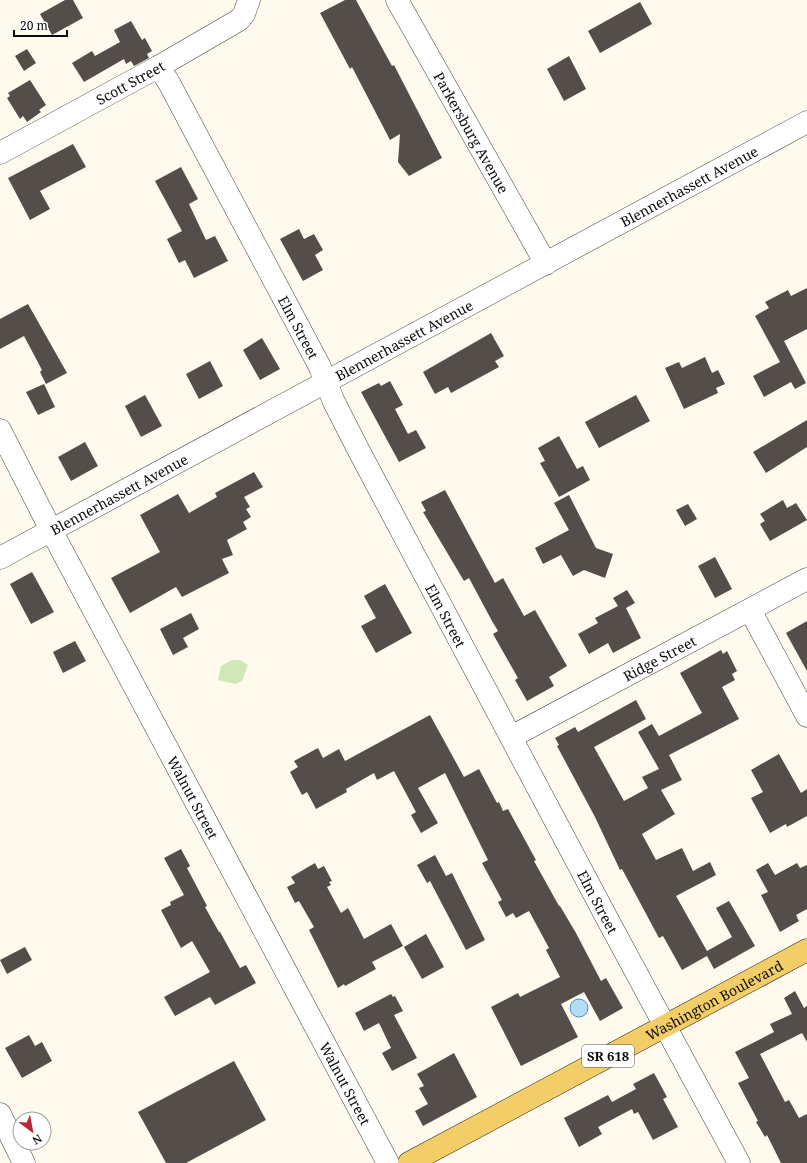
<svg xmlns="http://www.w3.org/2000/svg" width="807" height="1163" font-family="'Noto Serif',serif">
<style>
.green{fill:#d1e7b8}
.water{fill:#b4ddf3;stroke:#3e94c7}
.building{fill:#554d49}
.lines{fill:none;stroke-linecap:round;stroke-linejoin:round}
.minor-casing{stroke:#3f3f3f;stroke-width:23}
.major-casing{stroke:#1d1d1d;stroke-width:23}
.minor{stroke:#fff;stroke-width:22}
.major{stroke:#f3ce68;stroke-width:22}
.labels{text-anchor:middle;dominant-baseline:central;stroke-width:4;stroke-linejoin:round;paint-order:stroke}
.shield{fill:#fff;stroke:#555;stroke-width:1}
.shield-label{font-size:13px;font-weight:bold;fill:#0c0c0c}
.street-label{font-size:14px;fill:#0c0c0c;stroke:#fff}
</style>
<rect width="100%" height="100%" fill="#fefaed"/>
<path class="green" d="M232,660H240L248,665L242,681L235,684L218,680L221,666Z"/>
<circle class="water" cx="579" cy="1008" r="9"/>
<g class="building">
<path d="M65,0H73L83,18L52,35L40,14Z"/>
<path d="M345,0H356L392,66L394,65L442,158L409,176L398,162L400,134L390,140L352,67L350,69L320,13Z"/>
<path d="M640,2L652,24L600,53L588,31Z"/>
<path d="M131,21L142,40L145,38L152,51L147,54L149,58L134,66L131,61L126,64L124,59L84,82L72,63L92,51L95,56L120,42L114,30Z"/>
<path d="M27,49L36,63L24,71L15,56Z"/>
<path d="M569,56L586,89L564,101L547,69Z"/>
<path d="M30,80L46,105L39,110L41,112L27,122L23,116L20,119L7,98L10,96L8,93Z"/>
<path d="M73,144L86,167L40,191L50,209L30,220L8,178Z"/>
<path d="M181,167L198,199L189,204L206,240L215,236L228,261L194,278L185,260L179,263L167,239L182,231L155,181Z"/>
<path d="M299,229L304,239L314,234L323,250L315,255L323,270L303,281L280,239Z"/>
<path d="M807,288V329L784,341L806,383L795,389L791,382L764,397L753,376L780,362L755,316L769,308L765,302L788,290L791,296Z"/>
<path d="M28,304L67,373L46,384L40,372L42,370L24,336L0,349V319Z"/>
<path d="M491,333L504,356L495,361L499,367L451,393L448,387L435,394L423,372Z"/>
<path d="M262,338L280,369L260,380L243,350Z"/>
<path d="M705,357L712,373L718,370L725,384L716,388L718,393L684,409L665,368L679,362L682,368Z"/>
<path d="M210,361L223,386L199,399L186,374Z"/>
<path d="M390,381L403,405L395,409L408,434L416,430L426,448L399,462L361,392L379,383L381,386Z"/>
<path d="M44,384L55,407L38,415L26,392Z"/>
<path d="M145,395L162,426L141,437L125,406Z"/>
<path d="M636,395L650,421L599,448L585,422Z"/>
<path d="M807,420V447L766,473L753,452Z"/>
<path d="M559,436L577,469L583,466L590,480L559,497L540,463L545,461L538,448Z"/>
<path d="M85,442L98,466L71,481L58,457Z"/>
<path d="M254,472L263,487L244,497L250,507L246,509L251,517L243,522L247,529L227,540L233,555L222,559L229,573L182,597L176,587L130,613L111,578L160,552L140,515L178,494L189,513L217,497L215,493Z"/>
<path d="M445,490L495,583L503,578L524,616L535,610L567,666L549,677L554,686L527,701L515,680L518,678L493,634L498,631L492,621L469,578L464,581L423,512L426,511L421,502Z"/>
<path d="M569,495L596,548L613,554L605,578L584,570L573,576L561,555L543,564L535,548L569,530L554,503Z"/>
<path d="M783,500L787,508L796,503L807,520L770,541L760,524L765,521L760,514Z"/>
<path d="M688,504L697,519L685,526L676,510Z"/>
<path d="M715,557L732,589L715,598L698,566Z"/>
<path d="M32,572L54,612L31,624L10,584Z"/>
<path d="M385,584L412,633L376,653L361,626L376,618L364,596Z"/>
<path d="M627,590L635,603L626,608L641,638L613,653L608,643L589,654L578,634L598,623L595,618L618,606L613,598Z"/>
<path d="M191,613L199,629L183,638L188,647L173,655L160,629Z"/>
<path d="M807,621V671L786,633Z"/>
<path d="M75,641L86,661L63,673L53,652Z"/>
<path d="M721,650L723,654L727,651L737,671L732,674L735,680L722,687L739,719L669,755L682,780L661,790L675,814L642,834L656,860L682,848L693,871L710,862L716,875L676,896L707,951L732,937L716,908L729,901L755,946L714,969L707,956L682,970L663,936L659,938L622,869L620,870L595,817L557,746L559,745L555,738L575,727L578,732L636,700L646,719L594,747L624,801L648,788L642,777L659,769L638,732L652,724L659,736L702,713L680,673Z"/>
<path d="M430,715L464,777L479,769L497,803L499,802L503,811L508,809L536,860L534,861L559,906H560L576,933L601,981L606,978L623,1008L600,1021L584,992L561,1004L578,1037L521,1066L491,1007L518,993L520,997L560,977L546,950L549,948L529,911L516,918L513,913L506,917L498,902L502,900L482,863L488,860L445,773L418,788L438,823L421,833L411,815L416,812L394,771L377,780L374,773L346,789L347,792L316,809L307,792L302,795L290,772L298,767L294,761L318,748L323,758L339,749L345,761Z"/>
<path d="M779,754L801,793L807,789V816L787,827L786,824L770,833L751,798L763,792L751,770Z"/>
<path d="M181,849L190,866L187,868L207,906L205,907L219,932H220L240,968L246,965L256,983L215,1005L210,997L175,1016L164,997L210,972L192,941L181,948L161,910L171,905L170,902L184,895L164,858Z"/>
<path d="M435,855L446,876L452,873L485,940L466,950L430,881L427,883L417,865Z"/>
<path d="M315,863L318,869L324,866L332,881L329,882L331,885L327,887L341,913L348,908L364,939L391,924L403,946L372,962L376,969L345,986L344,984L338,988L309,930L314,927L299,901L295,903L287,887L295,883L291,877Z"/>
<path d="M768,863L775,875L797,863L800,868L807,865V909L796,915L799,921L780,932L761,895L768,892L756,870Z"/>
<path d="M426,934L444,967L422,979L404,947Z"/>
<path d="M25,947L32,960L7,974L0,960Z"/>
<path d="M795,991L804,1008L807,1006V1042L802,1033L760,1054L785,1102L789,1100L799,1118L807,1114V1163H781L767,1135L765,1137L756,1122L758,1121L738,1083L749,1078L735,1052L774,1032L770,1024L792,1014L784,998Z"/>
<path d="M391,994L393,997L395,996L403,1011L394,1015L417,1058L392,1071L382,1053L391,1048L379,1023L364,1031L355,1013Z"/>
<path d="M29,1035L35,1046L42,1042L52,1061L22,1078L5,1048Z"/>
<path d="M454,1053L477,1097L423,1126L415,1111L428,1104L419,1088L424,1086L417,1074Z"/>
<path d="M234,1061L266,1120L186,1163H166L138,1112Z"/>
<path d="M654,1073L667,1097L663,1099L678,1127L653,1140L638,1112L634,1114L632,1109L598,1127L602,1134L579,1147L564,1118L608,1095L612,1102L636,1089L633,1084Z"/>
</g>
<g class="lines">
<defs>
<g id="minor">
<path id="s1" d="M397,0L546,264"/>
<path id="s2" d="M158,67L168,81L319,365L334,402L359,451L610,924L739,1163"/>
<path id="s3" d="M0,153L158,67L239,20L244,14L249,0"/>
<path id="s4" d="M0,430L51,530L388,1163"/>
<path id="s5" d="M0,558L807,122"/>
<path d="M750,610L807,716"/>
<path id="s6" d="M511,737L807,579"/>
<path d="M0,1114L24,1163"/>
</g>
<g id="major">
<path id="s7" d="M409,1163L807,950"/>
</g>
</defs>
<use href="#minor" class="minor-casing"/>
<use href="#major" class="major-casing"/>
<use href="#minor" class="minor"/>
<use href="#major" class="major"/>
</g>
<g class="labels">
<rect class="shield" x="582" y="1045" width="52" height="22" rx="3"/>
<g class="shield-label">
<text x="608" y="1056">SR 618</text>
</g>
<g class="street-label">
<text stroke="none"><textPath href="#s3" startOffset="148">Scott Street</textPath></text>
<text stroke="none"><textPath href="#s1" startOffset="152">Parkersburg Avenue</textPath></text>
<text stroke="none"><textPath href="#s5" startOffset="783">Blennerhassett Avenue</textPath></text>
<text stroke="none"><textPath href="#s2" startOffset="296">Elm Street</textPath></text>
<text stroke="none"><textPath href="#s5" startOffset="459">Blennerhassett Avenue</textPath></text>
<text stroke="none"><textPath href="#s5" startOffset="135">Blennerhassett Avenue</textPath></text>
<text stroke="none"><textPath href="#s2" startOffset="620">Elm Street</textPath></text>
<text stroke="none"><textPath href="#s6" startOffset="168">Ridge Street</textPath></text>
<text stroke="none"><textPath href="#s4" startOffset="415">Walnut Street</textPath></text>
<text stroke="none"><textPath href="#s2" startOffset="944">Elm Street</textPath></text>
<text stroke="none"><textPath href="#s7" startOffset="346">Washington Boulevard</textPath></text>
<text stroke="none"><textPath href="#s4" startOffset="739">Walnut Street</textPath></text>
</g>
</g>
<g transform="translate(32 1131) rotate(148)"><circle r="19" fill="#ffffff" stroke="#9e9e9e"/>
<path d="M0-3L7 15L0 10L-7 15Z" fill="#b62a35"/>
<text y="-6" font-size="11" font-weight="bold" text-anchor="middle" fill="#0c0c0c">N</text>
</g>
<path d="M14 30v6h53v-6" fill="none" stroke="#0c0c0c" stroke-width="2"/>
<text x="20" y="30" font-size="12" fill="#0c0c0c" stroke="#ffffff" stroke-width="3" paint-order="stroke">20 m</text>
</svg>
